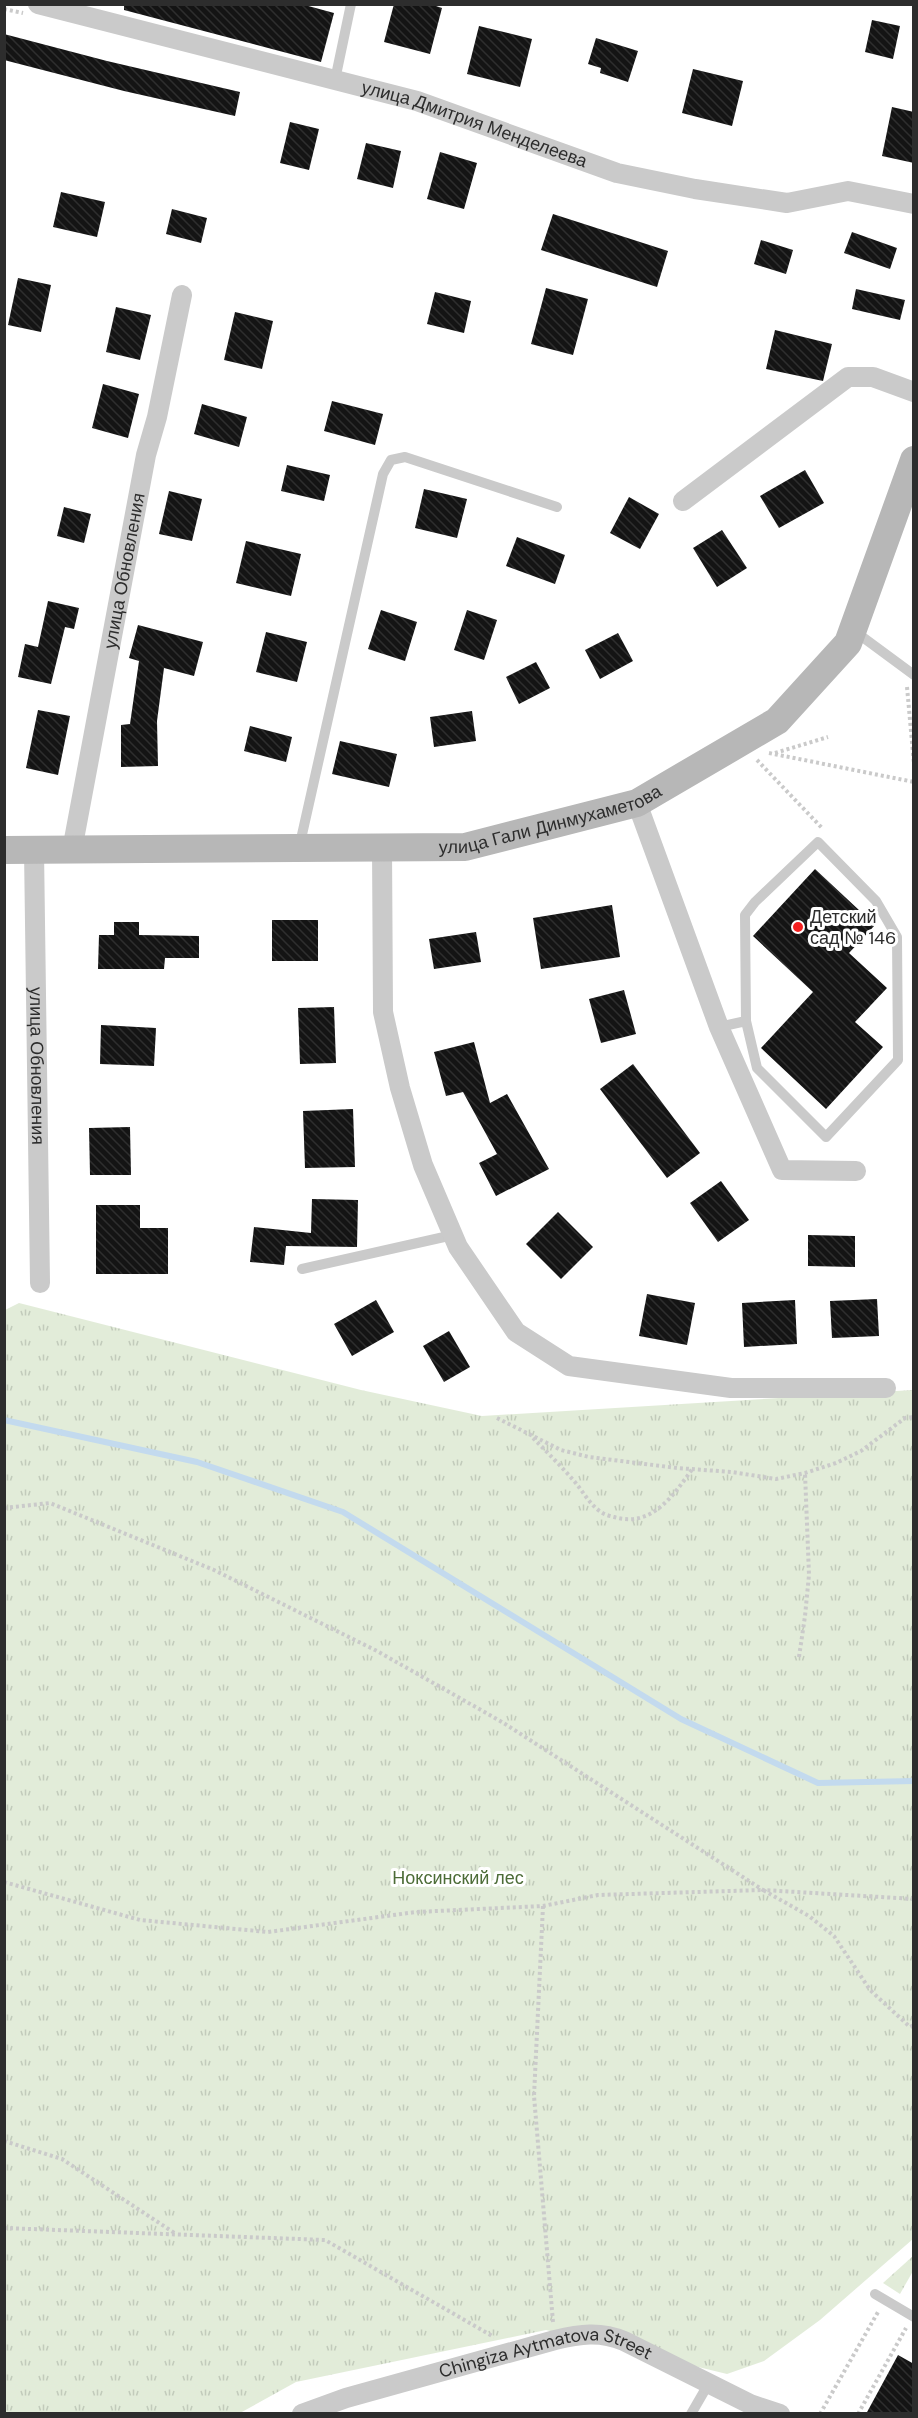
<svg xmlns="http://www.w3.org/2000/svg" width="918" height="2418" font-family="'DM Sans',sans-serif">
<style>
.park{fill:url(#park-tufts)}
.lines{fill:none;stroke-linecap:round;stroke-linejoin:round}
.stream{stroke:#c3daee;stroke-width:6}
.building{fill:url(#building-back-hatch)}
.path{stroke:#cacaca;stroke-width:4;stroke-dasharray:3 3;stroke-linecap:butt}
.lane{stroke:#cacaca;stroke-width:10}
.street{stroke:#cacaca;stroke-width:20}
.secondary{stroke:#b7b7b7;stroke-width:28}
.poi-dot{fill:#f41f1f;stroke:#fff;stroke-width:2}
.labels{text-anchor:middle;dominant-baseline:central;stroke-width:6;stroke-linejoin:round;paint-order:stroke}
.street-label{font-size:18px;fill:#2d2d2d;stroke:#fff}
.poi-label{font-size:18px;fill:#2d2d2d;stroke:#fff;text-anchor:start}
.park-label{font-size:18px;fill:#4c6c37;stroke:#fff}
</style>
<defs>
<pattern id="park-tufts" width="24" height="20" patternUnits="userSpaceOnUse" patternTransform="scale(1.5)"><rect width="24" height="20" fill="#e2ecd9"/><path d="M3 7l-1-3M5 7V3M7 7l1-3M15 17l-1-3M17 17v-4M19 17l1-3" fill="none" stroke="#c2cbbb"/></pattern>
<pattern id="building-back-hatch" width="6" height="6" patternUnits="userSpaceOnUse" patternTransform="scale(1.5)"><rect width="6" height="6" fill="#141414"/><path d="M-1 5l2 2M0 0l6 6M5-1l2 2" fill="none" stroke="#2e2e2e"/></pattern>
</defs>
<rect width="100%" height="100%" fill="#fff"/>
<g class="park">
<path d="M19,1303L361,1390L482,1416L913,1390V2239L820,2320L764,2361L727,2374L546,2330L296,2382L240,2413L5,2414V1310Z"/>
<path d="M913,2256V2271L900,2294L883,2283Z"/>
</g>
<g class="lines">
<path class="stream" d="M4,1420L197,1462L343,1512L681,1719L818,1783L914,1781"/>
</g>
<g class="building">
<path d="M124,4H301L334,13L321,62L124,10Z"/>
<path d="M394,4H430L442,8L430,54L384,42Z"/>
<path d="M872,20L900,26L893,59L865,52Z"/>
<path d="M479,26L532,39L520,87L467,74Z"/>
<path d="M4,34L107,61L240,92L235,116L124,91L4,60Z"/>
<path d="M596,38L638,51L628,82L600,73L601,68L588,64Z"/>
<path d="M693,69L743,81L732,126L682,113Z"/>
<path d="M892,107L914,112V163L882,156Z"/>
<path d="M290,122L319,129L309,170L280,163Z"/>
<path d="M366,143L401,151L393,188L357,179Z"/>
<path d="M440,152L477,163L464,209L427,199Z"/>
<path d="M61,192L105,202L97,237L53,227Z"/>
<path d="M172,209L207,218L201,243L166,234Z"/>
<path d="M553,214L668,251L657,287L541,250Z"/>
<path d="M852,232L897,248L890,269L844,253Z"/>
<path d="M761,240L793,250L786,274L754,264Z"/>
<path d="M18,278L51,285L41,332L8,325Z"/>
<path d="M546,288L588,299L573,355L531,344Z"/>
<path d="M856,289L905,300L900,320L852,309Z"/>
<path d="M435,292L471,301L464,333L427,324Z"/>
<path d="M116,307L151,315L140,360L106,352Z"/>
<path d="M235,312L273,321L262,369L224,360Z"/>
<path d="M775,330L832,344L823,381L766,369Z"/>
<path d="M103,384L139,394L128,438L92,428Z"/>
<path d="M332,401L383,414L375,445L324,431Z"/>
<path d="M202,404L247,417L239,447L194,434Z"/>
<path d="M287,465L330,475L324,501L281,491Z"/>
<path d="M805,470L824,503L779,528L760,496Z"/>
<path d="M424,489L467,499L457,538L415,528Z"/>
<path d="M169,491L202,499L192,541L159,534Z"/>
<path d="M629,497L659,514L640,549L610,533Z"/>
<path d="M64,507L91,514L84,543L57,536Z"/>
<path d="M722,530L747,568L717,587L693,548Z"/>
<path d="M517,537L565,555L555,584L506,566Z"/>
<path d="M246,541L301,554L291,596L236,583Z"/>
<path d="M48,601L79,608L74,629L65,627L51,684L18,677L25,644L38,647Z"/>
<path d="M381,610L417,622L405,661L368,649Z"/>
<path d="M467,610L497,620L484,660L454,650Z"/>
<path d="M138,625L203,642L194,676L164,668L157,721L158,766L121,767V725L130,724L139,661L129,658Z"/>
<path d="M266,632L307,642L297,682L256,672Z"/>
<path d="M618,633L633,661L600,679L585,650Z"/>
<path d="M536,662L550,688L519,704L506,677Z"/>
<path d="M38,710L70,716L58,775L26,768Z"/>
<path d="M472,711L476,741L434,747L430,717Z"/>
<path d="M250,726L292,737L286,762L244,751Z"/>
<path d="M340,741L397,754L389,787L332,774Z"/>
<path d="M815,869L875,925L849,953L887,988L855,1022L883,1047L826,1109L761,1048L813,992L753,936Z"/>
<path d="M612,905L620,957L541,969L533,918Z"/>
<rect x="272" y="920" width="46" height="41"/>
<path d="M114,922H139V935L199,936V958H165L164,969H98L99,935H114Z"/>
<path d="M476,932L481,962L434,969L429,939Z"/>
<path d="M624,990L636,1034L601,1043L589,999Z"/>
<path d="M334,1007L336,1063L300,1064L298,1008Z"/>
<path d="M101,1025L156,1028L154,1066L100,1064Z"/>
<path d="M474,1042L490,1103L507,1094L549,1169L496,1196L479,1163L497,1154L463,1092L446,1096L434,1052Z"/>
<path d="M633,1064L700,1153L667,1178L600,1089Z"/>
<path d="M353,1109L355,1167L305,1168L303,1111Z"/>
<path d="M130,1127L131,1175H90L89,1128Z"/>
<path d="M721,1181L749,1220L718,1242L690,1203Z"/>
<path d="M312,1199L358,1200L357,1247L286,1246L284,1265L250,1262L254,1227L311,1233Z"/>
<path d="M96,1205H140V1228H168V1274H96Z"/>
<path d="M558,1212L593,1247L561,1279L526,1244Z"/>
<path d="M808,1235L855,1236V1267L808,1266Z"/>
<path d="M647,1294L695,1303L687,1345L639,1336Z"/>
<path d="M877,1299L879,1336L832,1338L830,1301Z"/>
<path d="M376,1300L394,1332L352,1356L334,1324Z"/>
<path d="M795,1300L797,1344L744,1347L742,1303Z"/>
<path d="M449,1331L470,1367L444,1382L423,1346Z"/>
<path d="M898,2355L914,2364V2414H866Z"/>
</g>
<g class="lines">
<g class="path">
<path d="M4,9L23,13"/>
<path d="M907,687L914,764"/>
<path d="M769,753L914,782"/>
<path d="M775,753L828,737"/>
<path d="M757,760L822,828"/>
<path d="M497,1418L561,1450L589,1457L677,1468L732,1472L776,1479L805,1473L836,1463L861,1451L905,1418L914,1417"/>
<path d="M533,1438C547,1452 561,1466 574,1481C583,1491 589,1504 601,1512C605,1515 610,1516 614,1517C652,1528 673,1496 693,1468"/>
<path d="M4,1508L50,1503L214,1570L377,1651L502,1722L763,1890L914,1899"/>
<path d="M799,1657L805,1616L809,1575L805,1473"/>
<path d="M4,1882L140,1920L268,1932L416,1912L543,1906L598,1895L763,1890L809,1916L834,1936L870,1990L910,2027L914,2025"/>
<path d="M543,1906L534,2096L553,2322"/>
<path d="M4,2141L62,2159L176,2234"/>
<path d="M4,2228L325,2240L494,2337"/>
<path d="M820,2414L878,2312"/>
<path d="M858,2414L906,2328"/>
</g>
<g class="lane">
<path d="M335,80L351,4"/>
<path d="M853,630L914,675"/>
<path d="M299,848L383,474L391,460L405,457L557,507"/>
<path d="M719,1027L746,1021L745,915L755,902L818,842L876,901L897,937L898,1060L826,1137L757,1068L746,1021"/>
<path d="M302,1269L453,1235"/>
<path d="M875,2294L914,2317"/>
<path d="M691,2414L709,2383"/>
</g>
<g class="street">
<path id="s1" d="M38,4L417,101L617,173L695,189L787,203L848,191L914,204"/>
<path d="M683,501L848,377H873L914,392"/>
<path d="M637,803L719,1027L782,1170L856,1171"/>
<path d="M382,847L383,1012L400,1088L423,1165L458,1247L516,1332L569,1366L731,1388H886"/>
<path id="s2" d="M34,850L40,1283"/>
<path id="s3" d="M72,850L146,455L157,417L182,295"/>
<path id="s4" d="M302,2414L346,2398L555,2340C580,2334 600,2331 624,2341L750,2404L780,2414"/>
</g>
<path class="secondary" id="s5" d="M4,850L465,847L637,803L777,721L848,643L914,460"/>
</g>
<circle class="poi-dot" cx="798" cy="927" r="6"/>
<g class="labels">
<g class="street-label">
<text stroke="none"><textPath href="#s1" startOffset="453">улица Дмитрия Менделеева</textPath></text>
<text stroke="none"><textPath href="#s3" startOffset="284">улица Обновления</textPath></text>
<text stroke="none"><textPath href="#s5" startOffset="550">улица Гали Динмухаметова</textPath></text>
<text stroke="none"><textPath href="#s2" startOffset="216">улица Обновления</textPath></text>
<text stroke="none"><textPath href="#s4" startOffset="254">Chingiza Aytmatova Street</textPath></text>
</g>
<g class="poi-label">
<text x="810" y="917">Детский<tspan x="810" dy="21">сад № 146</tspan></text>
</g>
<g class="park-label">
<text x="458" y="1878">Ноксинский лес</text>
</g>
</g>
<rect width="918" height="2418" fill="none" stroke="#2d2d2d" stroke-width="12"/>
</svg>
